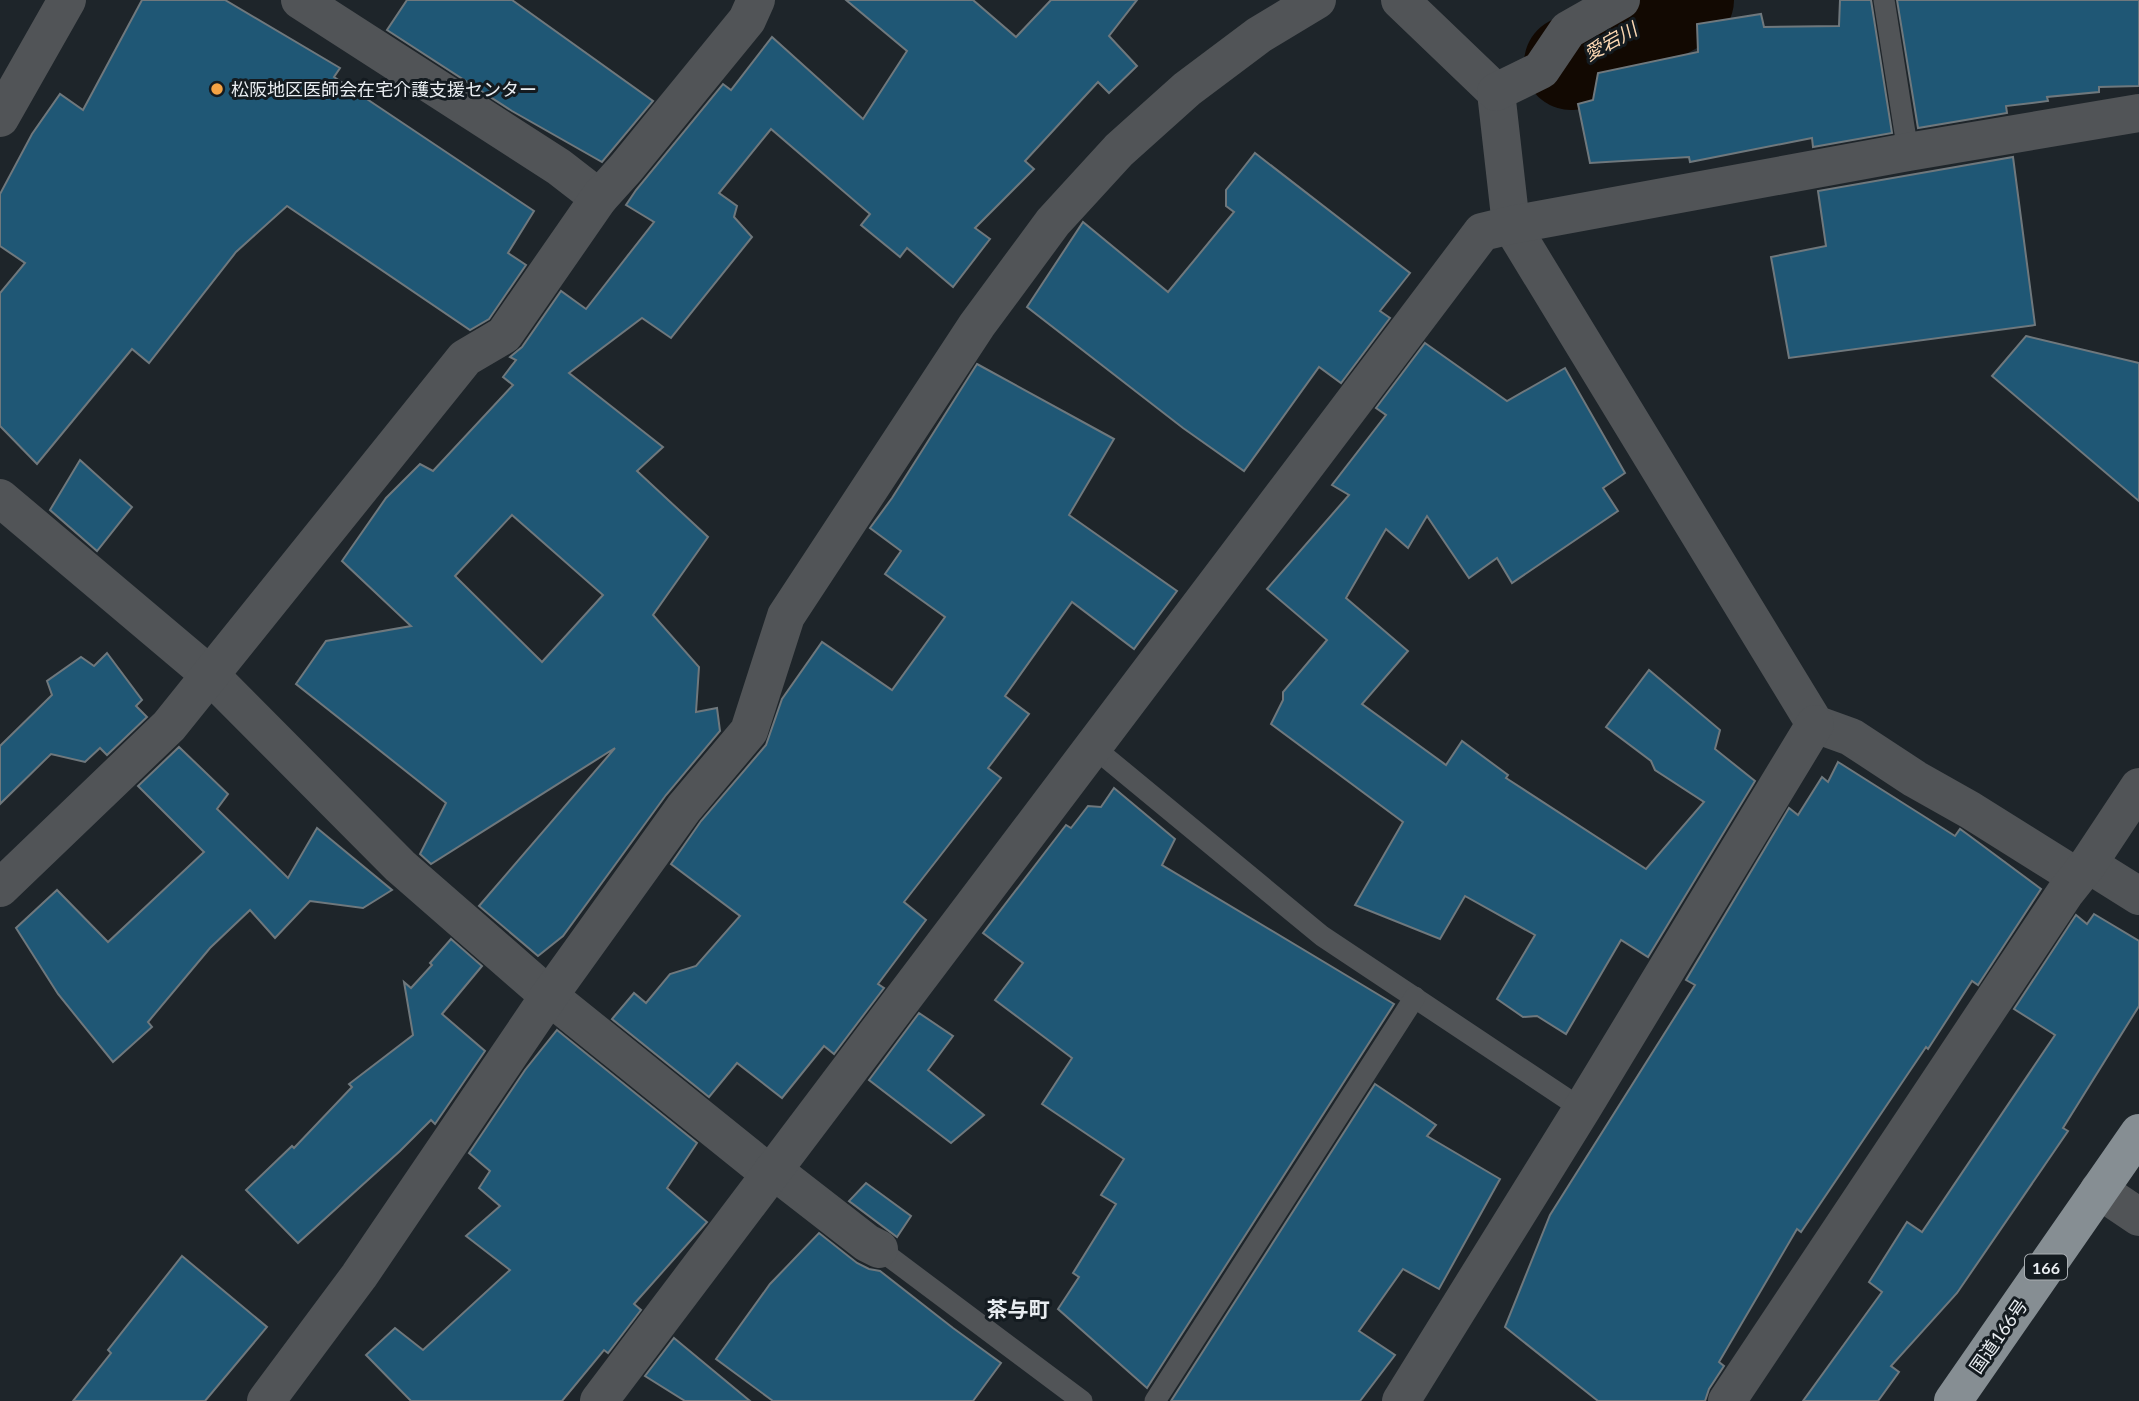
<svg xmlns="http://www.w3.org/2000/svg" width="2139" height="1401" font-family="Lato,'Noto Sans JP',sans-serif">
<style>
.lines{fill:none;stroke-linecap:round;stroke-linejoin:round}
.river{stroke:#120902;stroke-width:94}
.building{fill:#1f5775;stroke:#6f787d;stroke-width:2;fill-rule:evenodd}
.service{stroke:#515457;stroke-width:21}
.minor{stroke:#515457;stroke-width:38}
.trunk{stroke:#868e93;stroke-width:38}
.poi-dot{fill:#f4a344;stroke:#141b20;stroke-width:2.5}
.labels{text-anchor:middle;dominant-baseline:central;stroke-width:6;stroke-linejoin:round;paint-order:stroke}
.shield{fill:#141b20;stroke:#a9aeb2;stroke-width:2}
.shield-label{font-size:16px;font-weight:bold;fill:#e9edf1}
.poi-label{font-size:18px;fill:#e9edf1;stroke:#141b20;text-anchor:start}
.street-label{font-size:18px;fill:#e9edf1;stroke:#141b20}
.water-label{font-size:19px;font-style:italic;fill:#fbd7b2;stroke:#141b20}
.quarter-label{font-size:21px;font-weight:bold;fill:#e9edf1;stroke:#141b20}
</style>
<rect width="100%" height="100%" fill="#1e252a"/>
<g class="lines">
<path class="river" d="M1571,63L1687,0"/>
</g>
<g class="building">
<path d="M142,0H225L340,68L334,77L534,211L508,253L526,265L489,319L470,330L287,206L236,252L149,363L132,349L37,464L0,426V293L25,263L0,246V194L32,134L60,94L83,110Z"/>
<path d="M407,0H512L653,101L602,162L512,111L387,30Z"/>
<path d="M846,0H973L1016,37L1051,0H1137L1109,36L1137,66L1109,93L1098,82L1025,161L1034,169L975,228L990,239L953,287L907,248L900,257L861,225L870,214L771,129L719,193L737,206L734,217L752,237L671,338L642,318L569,373L663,447L637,471L708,537L653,615L699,667L696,712L717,708L720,731L666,795L563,936L538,956L479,906L615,748L431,864L420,854L446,803L296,684L326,641L411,626L342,561L386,498L420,464L433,471L513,385L503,377L516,360L510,357L522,347L561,291L586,309L654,222L626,205L636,190L723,84L731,90L772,37L863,119L907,51ZM512,515L603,595L542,662L455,576Z"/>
<path d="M1840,0H1871L1892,133L1813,147L1812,138L1690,162L1689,157L1590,163L1578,104L1593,100L1598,73L1698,52L1697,24L1761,14L1764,27L1839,26Z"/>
<path d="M1897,0H2139V86L2099,87V92L2047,97L2048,101L2006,106L2007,113L1918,128Z"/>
<path d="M1255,153L1410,273L1380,311L1390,318L1341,383L1319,367L1244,471L1183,428L1027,307L1083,222L1168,292L1234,212L1226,206V190Z"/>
<path d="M2013,157L2035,325L1789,358L1771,257L1826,246L1818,191Z"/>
<path d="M2026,336L2139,363V501L1992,376Z"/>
<path d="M1425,343L1507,401L1565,368L1625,473L1603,488L1618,511L1512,583L1497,558L1469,578L1427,516L1408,548L1386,529L1346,598L1408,651L1362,704L1446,765L1462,741L1508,775L1506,778L1646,869L1704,802L1655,770L1651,761L1606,727L1649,670L1720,730L1715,749L1755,781L1648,957L1621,940L1566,1034L1537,1016L1523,1017L1497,999L1535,935L1465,896L1440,939L1355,905L1403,822L1271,724L1283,700V692L1327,640L1267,589L1349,495L1332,485L1386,415L1376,408Z"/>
<path d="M977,364L1114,439L1069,515L1177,591L1134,649L1072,602L1005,696L1029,714L988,768L1001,778L904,902L926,920L878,984L884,988L834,1054L824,1046L782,1098L737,1063L709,1097L612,1019L634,993L646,1003L670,974L696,966L740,916L671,864L701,821L766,745L782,699L822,642L892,690L945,617L885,574L901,551L870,528L892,498Z"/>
<path d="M80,460L132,507L97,551L50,510Z"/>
<path d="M107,653L142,700L136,706L147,717L107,755L100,748L85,762L51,754L0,804V746L52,695L47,681L81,657L94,666Z"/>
<path d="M179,747L228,794L217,809L288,878L317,828L392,890L363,908L310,901L275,938L250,910L210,948L148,1022L152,1027L113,1062L58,994L16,928L57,890L108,942L204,852L138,786Z"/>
<path d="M1838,762L1955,836L1960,829L1967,834L2041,889L1978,985L1972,981L1928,1049L1926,1047L1801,1232L1797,1229L1719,1362L1724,1366L1709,1389L1705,1401H1598L1505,1327L1550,1215L1695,985L1686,980L1789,808L1798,815L1822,777L1828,782Z"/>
<path d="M1114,788L1175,839L1162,865L1394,1004L1147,1388L1058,1309L1079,1277L1073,1273L1116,1204L1101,1195L1124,1159L1042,1104L1072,1058L995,1000L1023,963L983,933L1066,825L1071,828L1088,806L1101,807Z"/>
<path d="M2094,914L2139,941V1006L2063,1128L2068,1131L1957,1293L1891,1366L1899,1372L1878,1401H1803L1882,1292L1869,1282L1907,1222L1922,1232L2055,1035L2014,1009L2076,915L2087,924Z"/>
<path d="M451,939L482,966L442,1014L485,1051L435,1124L431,1120L400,1151L298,1243L246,1190L292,1146L294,1148L352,1087L349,1084L413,1035L404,982L411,988L432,965L430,963Z"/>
<path d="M919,1013L953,1036L928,1070L984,1115L951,1143L869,1080Z"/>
<path d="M557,1030L697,1143L667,1188L707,1222L634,1304L641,1310L608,1353L604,1350L562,1401H411L366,1355L395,1328L423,1350L510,1270L466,1236L500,1206L479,1188L490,1171L469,1153L525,1070Z"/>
<path d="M1375,1084L1436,1125L1427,1136L1500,1179L1439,1289L1403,1269L1359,1331L1395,1355L1360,1401H1171Z"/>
<path d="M866,1183L911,1216L897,1237L849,1201Z"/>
<path d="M819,1233L857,1263L869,1269L880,1271L953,1328L1001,1363L973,1401H773L716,1359L770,1284Z"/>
<path d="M182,1256L267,1327L205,1401H73L111,1353L108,1350Z"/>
<path d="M674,1338L750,1401H685L645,1376Z"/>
</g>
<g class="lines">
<g class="service">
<path d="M1884,0L1908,152"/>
<path d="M1092,746L1322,936L1582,1109"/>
<path d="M879,1249L1082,1401"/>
<path d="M1155,1401L1415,997"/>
</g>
<g class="minor">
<path d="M300,0L559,167L599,198"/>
<path d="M1400,0L1496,92L1511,225L1815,724L1851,737L1915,779L1970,810L2077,877"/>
<path d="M1496,92L1541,70L1568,30L1621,0"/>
<path d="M0,118L67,0"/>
<path d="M0,498L211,676L400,866L549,996L770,1174"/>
<path d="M2088,864L2139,896"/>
<path d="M0,888L169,726L465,358L504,335L599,198L626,168L747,20L756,0"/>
<path d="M773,1170L867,1243L879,1249"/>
<path d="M2099,1190L2139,1217"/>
<path d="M266,1401L359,1276L549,996L684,808L749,731L786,616L977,325L1053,222L1119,150L1187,89L1259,35L1317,0"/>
<path d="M599,1401L1482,232L1511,225L1908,152L2139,113"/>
<path d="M1401,1401L1582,1109L1815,724"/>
<path d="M1727,1401L2065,893L2088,864L2139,787"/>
</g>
<path class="trunk" d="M1953,1401L2139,1133"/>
</g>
<circle class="poi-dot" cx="217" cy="89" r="7"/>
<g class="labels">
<rect class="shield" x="2025" y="1254.5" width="42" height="25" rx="5"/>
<g class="shield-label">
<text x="2046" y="1267">166</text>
</g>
<g class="poi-label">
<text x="231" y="89">松阪地区医師会在宅介護支援センター</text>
</g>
<g class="street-label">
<text transform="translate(1998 1336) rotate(-55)">国道166号</text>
</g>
<g class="water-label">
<text transform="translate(1610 41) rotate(-29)">愛宕川</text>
</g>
<g class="quarter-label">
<text x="1018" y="1308">茶与町</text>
</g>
</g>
</svg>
